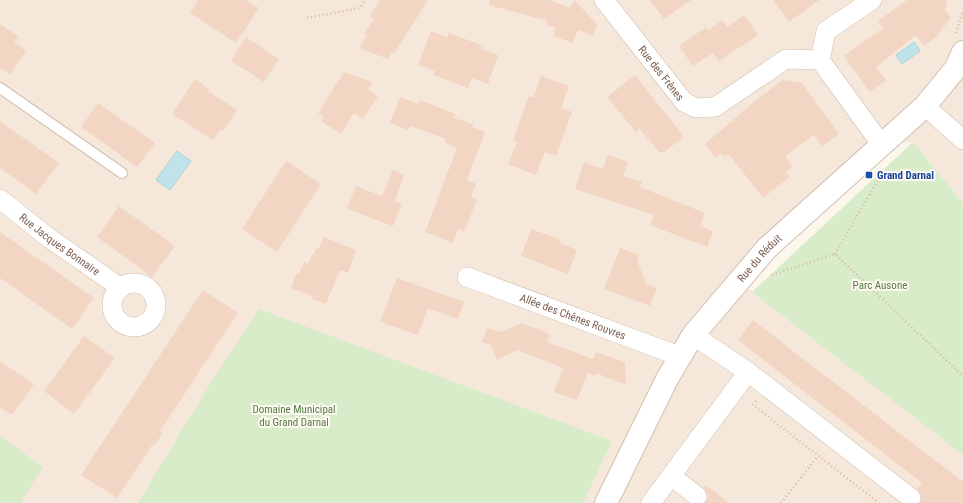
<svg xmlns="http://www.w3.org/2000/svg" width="963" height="503" font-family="'Roboto Condensed',sans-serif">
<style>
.residential{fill:#f5e8da}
.green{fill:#d8ecc9}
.water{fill:#bfe3e8;stroke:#a5d3da}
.building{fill:#f3d5c3}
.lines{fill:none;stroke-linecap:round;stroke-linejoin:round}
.service-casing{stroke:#d1beb0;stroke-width:12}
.minor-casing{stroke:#d1beb0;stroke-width:20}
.tertiary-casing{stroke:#d1beb0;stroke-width:24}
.path{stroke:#d9b8a5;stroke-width:2.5;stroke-dasharray:1 3;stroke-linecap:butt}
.service{stroke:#fff;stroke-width:10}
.minor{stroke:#fff;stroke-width:19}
.tertiary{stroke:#fff;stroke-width:22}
.transit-dot{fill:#1a4fb4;stroke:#fffaf3;stroke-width:1.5}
.labels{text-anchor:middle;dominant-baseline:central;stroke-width:4;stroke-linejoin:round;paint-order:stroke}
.street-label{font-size:11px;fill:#7a5c4d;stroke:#fffaf3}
.transit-label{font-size:11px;font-weight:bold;fill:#164399;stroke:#fffaf3;text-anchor:start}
.park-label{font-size:11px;fill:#537a41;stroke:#fffaf3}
</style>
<rect width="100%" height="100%" fill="#fdf6ec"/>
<path class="residential" d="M0,0H963V203L913,142L881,144L739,281L963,455V503H0Z"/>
<g class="green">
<path d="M913,142L963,203V455L752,292Z"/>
<path d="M259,309L612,441L583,503H138L207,389Z"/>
<path d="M0,436L43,467L20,503H0Z"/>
</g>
<g class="water">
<path d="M914,42L920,51L902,64L896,55Z"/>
<path d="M177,151L191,161L170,190L156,180Z"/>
</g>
<g class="building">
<path d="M198,0H246L259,8L236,43L190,13Z"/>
<path d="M380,0H428L394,54L392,52L388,59L359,48L367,36L364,34L374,19L369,17Z"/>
<path d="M490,0H550L570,8L574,0L597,24L593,36L578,30L573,43L553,36L556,28L546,25L548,21L489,5Z"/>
<path d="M650,0H691L664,19Z"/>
<path d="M773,0H819L789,22Z"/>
<path d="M907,0H947L945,10L951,17L938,35L924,46L916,35L876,67L886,80L870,92L844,56L883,28L878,21Z"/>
<path d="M744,15L758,35L719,61L713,53L693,66L679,46L706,27L708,31L722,20L727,27Z"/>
<path d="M0,24L19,37L14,42L26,51L10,75L0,68Z"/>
<path d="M431,31L447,37L449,33L484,46L482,49L498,55L488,84L472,78L468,88L433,75L435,71L418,65Z"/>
<path d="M246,37L279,59L264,82L231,61Z"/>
<path d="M344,72L373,82L368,89L378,96L363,119L354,113L341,134L321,121L324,117L318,113Z"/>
<path d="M635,75L684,137L664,152H659L639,128L637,133L607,97Z"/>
<path d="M541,76L569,86L561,108L572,112L556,156L545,152L536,175L508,164L517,142L513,140L529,96L533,98Z"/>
<path d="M195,79L209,89L208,91L237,110L223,131L220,130L213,140L172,114Z"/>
<path d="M783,80L802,83L839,134L822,146L814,135L785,156L793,167L786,172L790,177L763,198L732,158L728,154L725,157L721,153L715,158L705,144L760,97Z"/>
<path d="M400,97L418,104L420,100L456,114L454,118L473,124L472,127L485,132L467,180L476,184L471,197L477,199L464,232L458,229L453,243L425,232L457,148L445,143L446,139L410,126L408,130L390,123Z"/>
<path d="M98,103L155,143L137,167L81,127Z"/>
<path d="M0,121L59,163L36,194L0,168Z"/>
<path d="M608,155L628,162L623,176L642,182L640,187L705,213L700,226L713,231L707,247L650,225L654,215L575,189L584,162L603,169Z"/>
<path d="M286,161L321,184L277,252L242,229Z"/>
<path d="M393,170L404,174L395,201L402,204L393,226L347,209L356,186L382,196Z"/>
<path d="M119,206L175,246L152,277L97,237Z"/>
<path d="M531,229L559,239L560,243L577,250L568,274L521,256Z"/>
<path d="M0,232L94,298L72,329L0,278Z"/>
<path d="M324,237L356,250L348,273L340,270L326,304L312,299L313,296L291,288L297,273L299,274L304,262L308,264L312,254H314L317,247L319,248Z"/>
<path d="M620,248L639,255L637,260L646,284L657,288L650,306L604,289Z"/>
<path d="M397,278L464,302L458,319L428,308L418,335L380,322Z"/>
<path d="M203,290L238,313L160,431L163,433L154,446L152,445L117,498L81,475Z"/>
<path d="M753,320L963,482V503H920L921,494L917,489L922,483L738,340Z"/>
<path d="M522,323L550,334L547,342L593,359L596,352L625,362L626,385L596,373L595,376L588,373L577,400L554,392L563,368L517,350L497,360L491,345L482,342L487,328L501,332Z"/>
<path d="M84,336L115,358L74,414L44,391Z"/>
<path d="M0,361L34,384L12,415L0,407Z"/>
<path d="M706,485L729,503H705L708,497L704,487Z"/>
</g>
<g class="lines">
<defs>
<path id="service" d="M0,88L122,173"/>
<g id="minor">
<path id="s1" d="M604,0L684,102L696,108L715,107L786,59L820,60"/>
<path d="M872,0L826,31L820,60L881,144"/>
<path d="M925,106L963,140"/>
<path id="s2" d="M0,199L49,238L121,288"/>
<path id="s3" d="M467,277L679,356"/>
<circle cx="134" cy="305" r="22"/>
<path d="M693,335L748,372L911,498"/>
<path d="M671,476L697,496"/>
<path d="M651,503L748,372"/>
</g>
<g id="tertiary">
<path id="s4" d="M606,503L667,379L693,335L767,248L925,106L956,68L963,52"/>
</g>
</defs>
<use href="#service" class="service-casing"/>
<use href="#minor" class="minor-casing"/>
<use href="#tertiary" class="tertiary-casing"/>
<g class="path">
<path d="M307,18L360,8L365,0"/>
<path d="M956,33L963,11"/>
<path d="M835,254L883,172"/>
<path d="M772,275L835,254L963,376"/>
<path d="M756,401L753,405L879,503"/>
<path d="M781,503L818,456"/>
</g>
<use href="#service" class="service"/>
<use href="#minor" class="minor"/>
<use href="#tertiary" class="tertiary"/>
</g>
<rect class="transit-dot" x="865" y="171" width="8" height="8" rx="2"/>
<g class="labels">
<g class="street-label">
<text stroke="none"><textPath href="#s1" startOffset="93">Rue des Frênes</textPath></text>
<text stroke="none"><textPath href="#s2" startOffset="75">Rue Jacques Bonnaire</textPath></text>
<text stroke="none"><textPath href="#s4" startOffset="291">Rue du Réduit</textPath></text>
<text stroke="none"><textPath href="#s3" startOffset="113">Allée des Chênes Rouvres</textPath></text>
</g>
<g class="transit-label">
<text x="877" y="175">Grand Darnal</text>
</g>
<g class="park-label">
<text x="880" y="285">Parc Ausone</text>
<text x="294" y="409">Domaine Municipal<tspan x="294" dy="13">du Grand Darnal</tspan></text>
</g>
</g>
</svg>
